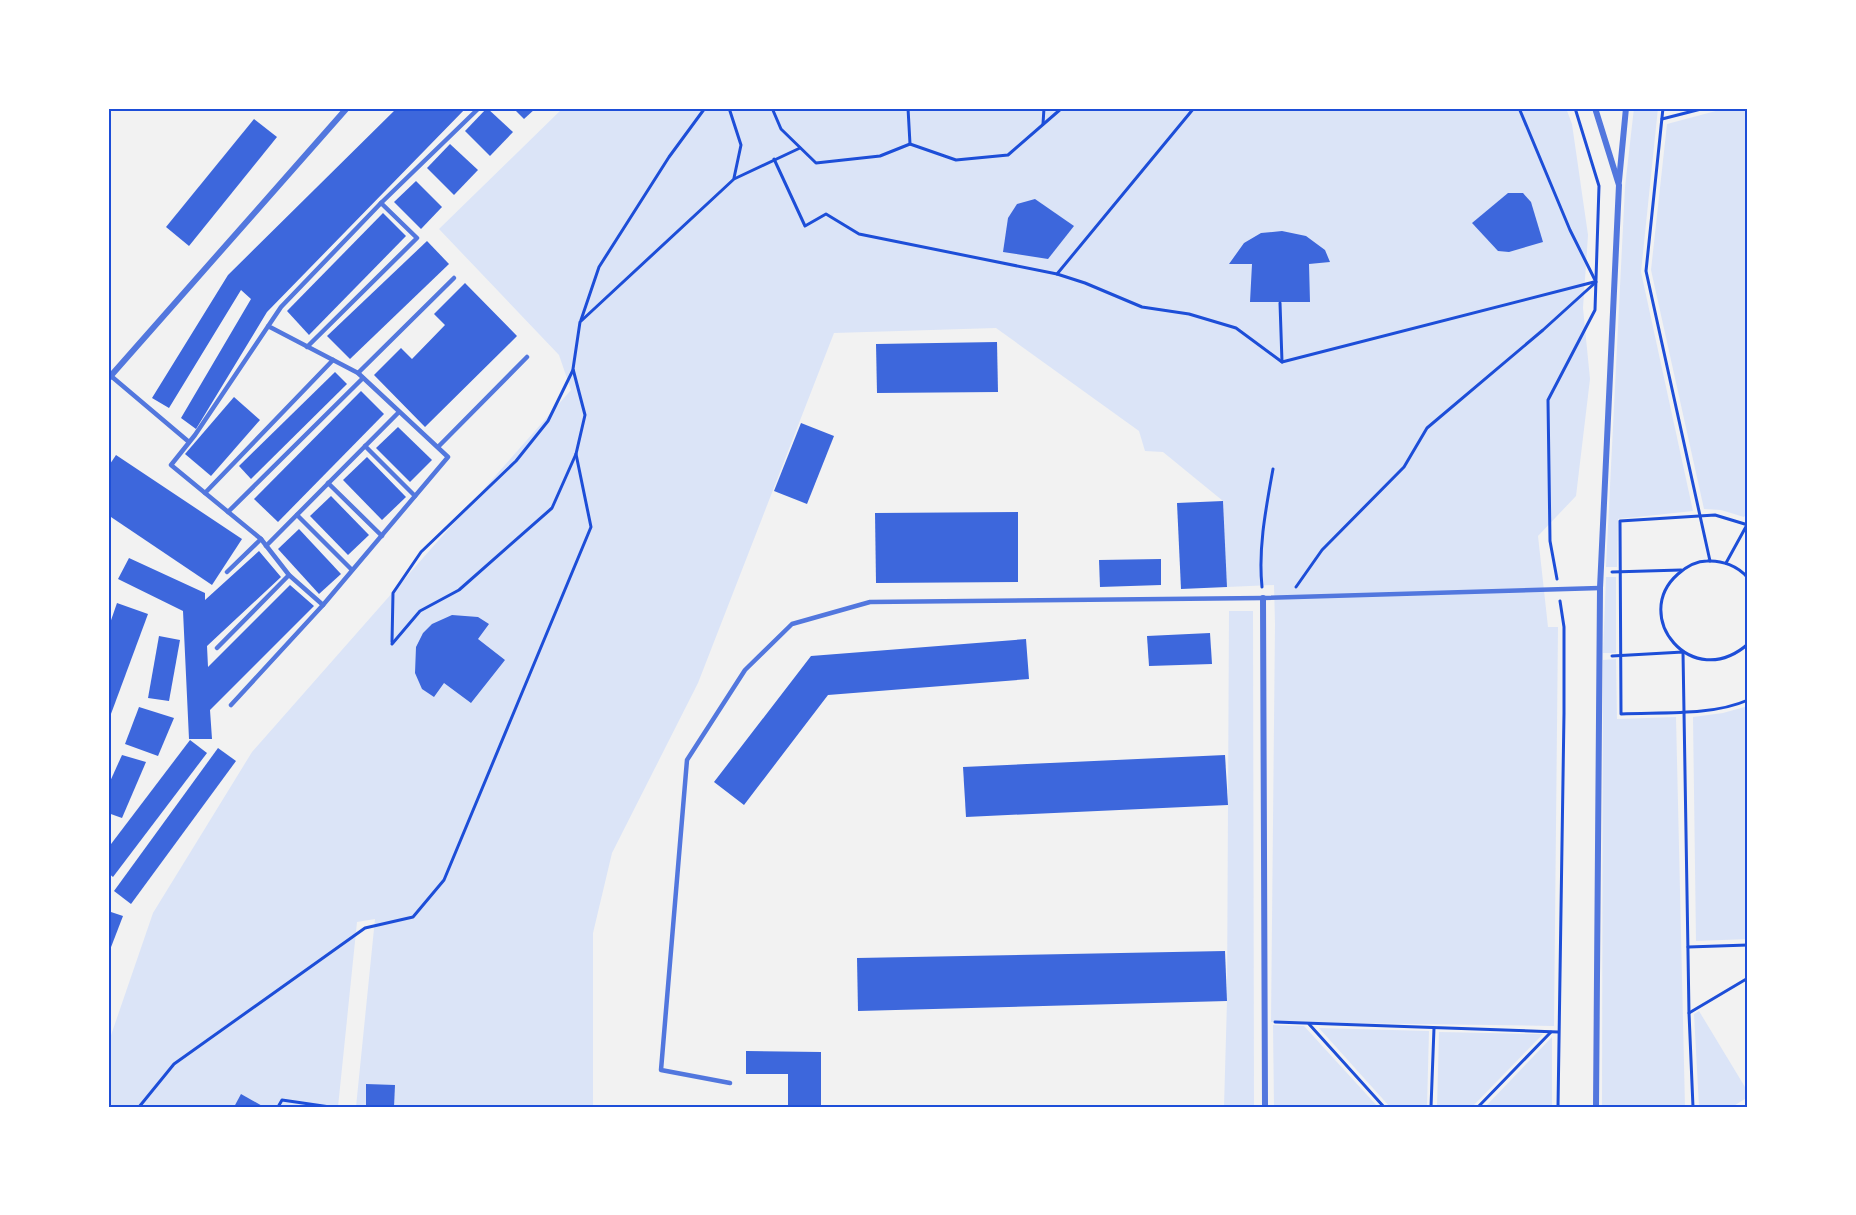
<svg xmlns="http://www.w3.org/2000/svg" width="1856" height="1215" font-family="'Open Sans',sans-serif">
<style>
.green{fill:#dbe4f7}
.building{fill:#3d67dc}
.lines{fill:none;stroke-linecap:round;stroke-linejoin:round}
.path{stroke:#1d4ed8;stroke-width:3}
.service{stroke:#5277de;stroke-width:4.5}
.minor{stroke:#5277de;stroke-width:6}
.neatline{fill:none;stroke:#1d4ed8;stroke-width:2}
</style>
<rect width="100%" height="100%" fill="#f2f2f2"/>
<g class="green">
<path d="M563,108H1566L1572,124L1588,235L1583,308L1590,379L1576,496L1538,536L1548,627H1558L1554,1026L1271,1022L1275,624L1274,585L1227,587L1223,501L1163,452L1145,451L1139,431L996,328L834,333L698,683L612,853L593,933V1107H356L375,919L357,922L338,1107H108V1044L153,913L252,752L571,390L559,355L439,229Z"/>
<path d="M1634,108H1658L1641,272L1693,511L1618,519L1617,567H1606L1625,187Z"/>
<path d="M1727,108H1748V511L1744,517L1721,510L1704,509L1651,270L1667,124Z"/>
<path d="M1606,577H1616V653H1603Z"/>
<path d="M1229,611H1253L1254,1107H1224L1227,1001Z"/>
<path d="M1616,659L1617,719L1676,717L1685,1107H1602L1603,660Z"/>
<path d="M1748,706V939L1696,941L1693,717L1723,713Z"/>
<path d="M1699,1011L1748,1092V1097L1732,1107H1699L1694,1014Z"/>
<path d="M1273,1025L1304,1026L1378,1107H1274Z"/>
<path d="M1319,1028L1429,1031L1427,1107H1390Z"/>
<path d="M1439,1032L1543,1034L1472,1107H1437Z"/>
<path d="M1552,1037V1107H1485Z"/>
</g>
<g class="building">
<path d="M397,108H466L267,312L196,429L181,418L251,299L241,290L169,408L152,398L228,275Z"/>
<path d="M487,108L513,132L490,156L465,131Z"/>
<path d="M513,108H536L524,119Z"/>
<path d="M254,119L277,137L189,246L166,227Z"/>
<path d="M450,144L478,170L454,195L427,168Z"/>
<path d="M416,181L442,207L421,229L394,202Z"/>
<path d="M1508,193H1523L1531,202L1543,242L1509,252L1498,251L1472,223Z"/>
<path d="M1035,199L1074,226L1048,259L1003,252L1008,218L1017,204Z"/>
<path d="M383,213L406,236L309,335L287,311Z"/>
<path d="M1282,231L1306,236L1325,250L1330,262L1309,264L1310,302H1250L1252,264H1229L1244,243L1261,233Z"/>
<path d="M427,241L449,264L350,359L327,336Z"/>
<path d="M465,283L517,336L425,427L374,375L401,348L412,359L445,325L434,314Z"/>
<path d="M997,342L998,392L877,393L876,344Z"/>
<path d="M335,372L347,384L251,479L239,466Z"/>
<path d="M361,391L384,414L278,522L254,499Z"/>
<path d="M234,397L260,420L211,476L185,454Z"/>
<path d="M801,423L834,436L807,504L774,491Z"/>
<path d="M398,427L432,460L410,482L376,448Z"/>
<path d="M116,455L242,539L212,585L108,515V467Z"/>
<path d="M367,457L406,497L382,520L343,480Z"/>
<path d="M331,496L369,535L348,555L310,516Z"/>
<path d="M1223,501L1227,587L1181,589L1177,503Z"/>
<path d="M1018,512V582L876,583L875,513Z"/>
<path d="M299,529L341,574L319,594L278,549Z"/>
<path d="M259,551L281,577L207,646L208,667L290,585L314,606L210,710L212,739H189L183,611L118,579L129,558L205,593V600Z"/>
<path d="M1161,559V585L1100,587L1099,560Z"/>
<path d="M117,603L148,614L108,722V629Z"/>
<path d="M452,615L478,617L489,624L478,639L505,660L471,703L444,683L434,697L422,689L415,673L416,647L423,633L432,624Z"/>
<path d="M1210,633L1212,664L1149,666L1147,636Z"/>
<path d="M159,636L180,640L169,701L148,698Z"/>
<path d="M1026,639L1029,679L828,695L744,805L714,782L811,656Z"/>
<path d="M139,707L174,718L158,756L125,744Z"/>
<path d="M190,740L207,753L113,877L108,873V848Z"/>
<path d="M218,748L236,761L131,904L114,891Z"/>
<path d="M122,755L146,762L122,818L108,813V786Z"/>
<path d="M1225,755L1228,805L966,817L963,767Z"/>
<path d="M108,911L123,916L108,955Z"/>
<path d="M1225,951L1227,1001L858,1011L857,958Z"/>
<path d="M746,1051L821,1052V1107H751L750,1105H788V1074H746Z"/>
<path d="M366,1084L395,1085L394,1107H366Z"/>
<path d="M241,1094L264,1107H234Z"/>
</g>
<g class="lines">
<g class="path">
<path d="M729,108L741,145L734,178"/>
<path d="M772,108L781,129L816,163L880,156L910,144L956,160L1008,155L1062,108"/>
<path d="M908,108L910,144"/>
<path d="M1519,108L1570,230L1595,280"/>
<path d="M1663,108L1646,271L1710,561"/>
<path d="M1662,119L1705,108"/>
<path d="M1043,124L1044,108"/>
<path d="M774,159L805,226L826,214L859,234L1057,274L1085,283L1142,307L1189,314L1236,328L1282,362"/>
<path d="M1057,274L1194,108"/>
<path d="M1280,303L1282,362L1594,282"/>
<path d="M581,320L599,267L669,157L705,108"/>
<path d="M1748,525L1715,515L1620,521L1621,714C1661,712 1712,716 1748,700"/>
<path d="M1726,563L1748,523"/>
<path d="M1612,572L1681,570"/>
<path d="M1748,578C1738,566 1722,560 1707,561C1696,561 1686,567 1678,574C1630,616 1692,693 1748,644"/>
<path d="M1557,579L1550,541L1548,400L1595,310L1599,186L1575,108"/>
<path d="M1262,587C1258,548 1266,508 1273,469"/>
<path d="M1296,587L1322,550L1404,467L1427,428L1543,330L1596,282"/>
<path d="M392,642L393,593L421,552L516,461L548,421L573,370"/>
<path d="M392,644L420,611L459,590L552,508L576,454L585,415L573,369L580,322L734,179L800,148"/>
<path d="M1612,656L1683,652L1689,1013L1693,1107"/>
<path d="M1688,947L1748,945"/>
<path d="M1689,1013L1748,978"/>
<path d="M1275,1022L1558,1032"/>
<path d="M1309,1024L1384,1107"/>
<path d="M139,1107L174,1064L365,928L413,917L444,880L591,527L576,454"/>
<path d="M278,1107L282,1100L330,1107"/>
<path d="M1431,1107L1434,1028"/>
<path d="M1478,1107L1551,1032"/>
<path d="M1558,1107L1564,713V627L1560,601"/>
</g>
<g class="service">
<path d="M268,326L358,373L448,457L323,605L289,575L261,539L171,465L195,435L281,307L381,203L479,108"/>
<path d="M307,347L417,238L381,203"/>
<path d="M358,373L454,278"/>
<path d="M111,376L189,442"/>
<path d="M365,446L415,496"/>
<path d="M438,447L527,357"/>
<path d="M328,483L382,536"/>
<path d="M205,493L333,360"/>
<path d="M228,512L363,378"/>
<path d="M297,515L352,570"/>
<path d="M266,546L399,412"/>
<path d="M227,572L261,539"/>
<path d="M217,648L289,575"/>
<path d="M231,705L323,605"/>
<path d="M730,1083L661,1070L687,760L745,670L792,624L870,602L1263,598L1600,588"/>
</g>
<g class="minor">
<path d="M1595,108L1619,185L1600,588L1596,1107"/>
<path d="M1619,181L1626,108"/>
<path d="M108,379L347,108"/>
<path d="M1263,598L1265,1107"/>
</g>
</g>
<rect width="1856" height="1215" fill="none" stroke="#ffffff" stroke-width="219"/>
<rect x="110" y="110" width="1636" height="996" class="neatline"/>
</svg>
